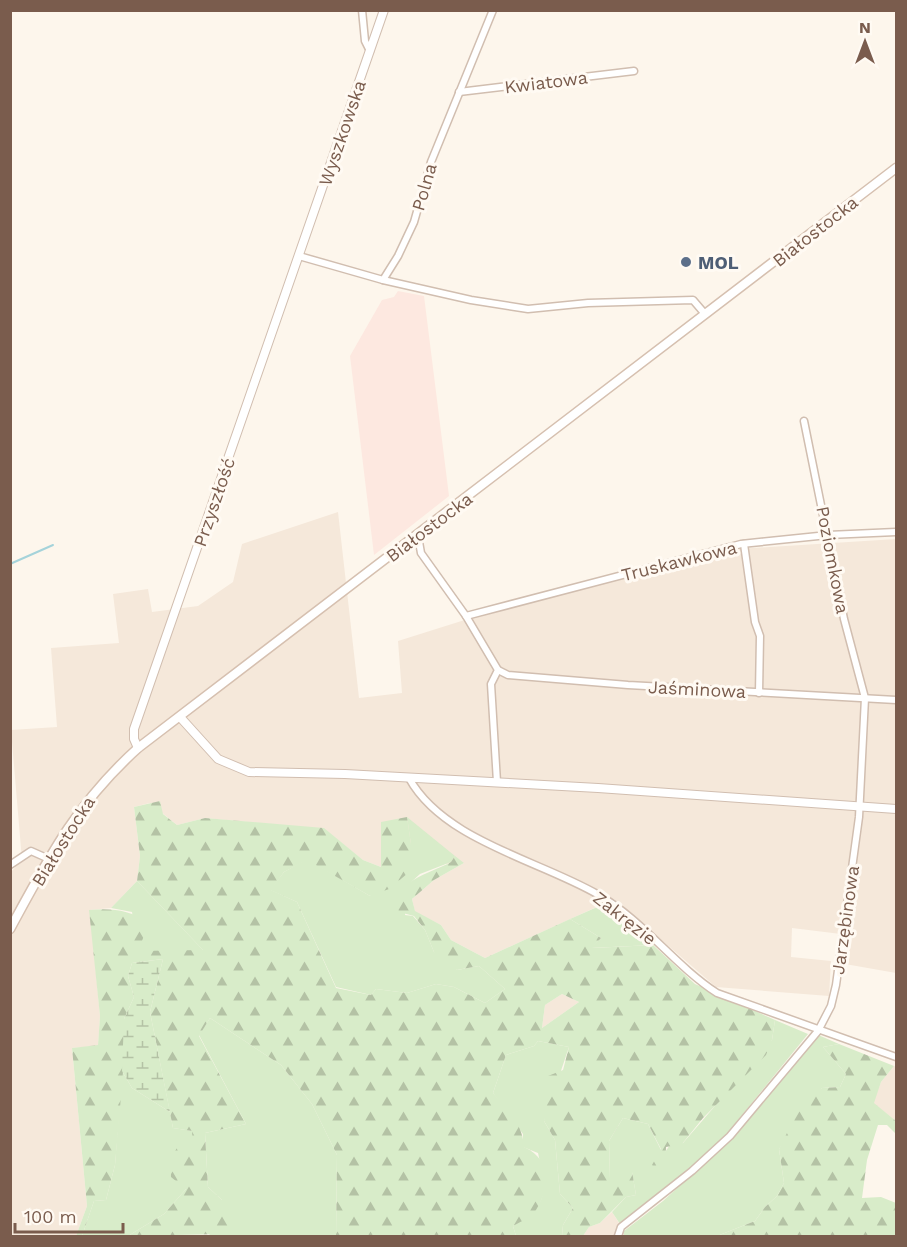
<svg xmlns="http://www.w3.org/2000/svg" width="907" height="1247" font-family="'Work Sans',sans-serif">
<style>
.residential{fill:#f5e8da}
.commercial{fill:#fde8e0}
.green{fill:#d8ecc9}
.forest{fill:url(#forest-firs);fill-rule:evenodd}
.wetland{fill:url(#wetland-marsh)}
.lines{fill:none;stroke-linecap:round;stroke-linejoin:round}
.stream{stroke:#a5d3da;stroke-width:2}
.minor-casing{stroke:#d1beb0;stroke-width:9}
.tertiary-casing{stroke:#d1beb0;stroke-width:10}
.secondary-casing{stroke:#d6c0b0;stroke-width:11}
.minor{stroke:#fff;stroke-width:6}
.tertiary{stroke:#fff;stroke-width:8}
.secondary{stroke:#fff;stroke-width:8}
.service-dot{fill:#5c6f8a;stroke:#fffaf3;stroke-width:2}
.labels{text-anchor:middle;dominant-baseline:central;stroke-width:6;stroke-linejoin:round;paint-order:stroke}
.street-label{font-size:18px;fill:#7a5c4d;stroke:#fffaf3}
.service-label{font-size:18px;font-weight:bold;fill:#4e5e75;stroke:#fffaf3;text-anchor:start}
</style>
<defs>
<pattern id="forest-firs" width="22" height="20" patternUnits="userSpaceOnUse" patternTransform="scale(1.5)"><rect width="22" height="20" fill="#d8ecc9"/><path d="M5 1l3.5 6h-7zM16 11l3.5 6h-7z" fill="#b4c2a5"/></pattern>
<pattern id="wetland-marsh" width="20" height="14" patternUnits="userSpaceOnUse" patternTransform="scale(1.5)"><rect width="20" height="14" fill="#d8ecc9"/><path d="M1 5h8M5 5V1M11 12h8M15 12V8" fill="none" stroke="#b4c2a5"/></pattern>
</defs>
<rect width="100%" height="100%" fill="#fdf6ec"/>
<g class="residential">
<path d="M338,512L359,698L402,693L398,641L490,612L738,549L896,539V973L845,964L849,935L792,928L791,957L831,961L829,996L716,987L614,899L485,958L451,940L441,925L415,912L412,899L434,880L464,863L381,867L363,860L324,829L205,818L177,825L150,803L134,807L140,856L137,881L111,908L90,910L100,1016L98,1046L72,1048L87,1206L76,1236H11L10,873L22,860L11,730L57,727L51,648L119,643L113,594L148,589L152,612L198,606L233,582L242,544Z"/>
<path d="M562,994L579,1002L542,1028L545,1005Z"/>
<path d="M894,1066L896,1067V1121L873,1103L881,1082Z"/>
<path d="M612,1212L624,1231V1236H583L589,1227L600,1223Z"/>
</g>
<path class="commercial" d="M398,291L424,296L449,496L374,555L350,356L382,300L394,297Z"/>
<g class="green">
<path d="M407,817L455,856L451,862L420,874L409,884L405,915L413,916L425,930L434,952L457,970L479,966L505,989L485,1003L454,987L436,984L407,993L376,989L371,995L336,987L297,902L270,890L284,872L307,859L370,896L411,844Z"/>
<path d="M137,881L204,951H138L132,912L111,908Z"/>
<path d="M604,904L606,909L613,911L653,945L591,948L601,938L570,919Z"/>
<path d="M210,1018L281,1065L312,1104L337,1155L336,1236H209L222,1200L208,1187L205,1133L246,1124L199,1035Z"/>
<path d="M775,1020L808,1034L721,1141L683,1175L620,1224L612,1212L626,1197L636,1195L632,1172L610,1180L609,1141L623,1118L648,1124L661,1150L665,1152L670,1145L683,1143L772,1040Z"/>
<path d="M816,1034L839,1044L823,1047L846,1074L840,1087L822,1088L779,1149L784,1183L777,1196L765,1207L755,1221L717,1236H624V1231L663,1201L728,1142Z"/>
<path d="M538,1041L569,1047L544,1121L555,1140L560,1194L573,1208L563,1225L562,1236H516L513,1226C549,1203 547,1193 538,1153L523,1147V1134L493,1093L506,1055L534,1046Z"/>
<path d="M122,1071L132,1088L170,1112L173,1128L193,1131V1148L186,1189L164,1214L128,1236H82L94,1201L106,1200L115,1165Z"/>
</g>
<g class="forest">
<path d="M160,801L163,814L177,825L205,818L324,828L363,860L381,867V822L407,817L411,844L408,873L389,889L370,896L307,860L284,872L271,890L297,902L336,988L371,995L376,989L407,993L436,984L454,987L485,1003L505,989L479,966L457,970L438,962L425,930L414,916L399,912C386,882 435,872 451,862L455,856L464,863L434,880L412,899L415,911L441,925L451,940L485,958L570,919L601,938L592,948L653,945L695,984L775,1020L772,1040L766,1055L703,1118L682,1144L666,1147L665,1170L658,1173L652,1165L661,1149L648,1124L623,1118L609,1141L610,1179L632,1171L636,1195L626,1197L600,1223L589,1227L583,1236H562L563,1225L573,1208L560,1194L555,1140L544,1121L548,1076L563,1070L569,1047L538,1041L534,1046L506,1055L493,1093C507,1109 523,1124 524,1147C551,1159 551,1186 536,1210C532,1217 520,1222 513,1226L516,1236H336L337,1155L312,1104L281,1065L210,1018L199,1036L246,1124L205,1133L208,1187L222,1200L231,1219L226,1234L128,1236L164,1214L186,1189L171,1177L170,1159L177,1148H193L192,1131L173,1128L150,1012L163,959L132,963L128,976L134,997L124,1019L125,1047L119,1120L115,1165L106,1200L94,1201L82,1236H76L87,1206L72,1048L98,1045L100,1016L89,910C113,908 129,910 149,923L138,951L203,950L137,881L140,856L134,807ZM562,994L579,1002L542,1028L545,1005Z"/>
<path d="M839,1044L894,1066L881,1082L874,1103L896,1121V1134L887,1125H878L867,1160L862,1198L881,1197L896,1203V1236H717L755,1221L765,1207L777,1196L784,1183L779,1149L799,1109L822,1088L840,1087L846,1074L823,1047Z"/>
</g>
<path class="wetland" d="M163,959L150,1012L170,1112L132,1088L122,1071L124,1019L134,997L128,976L132,963Z"/>
<g class="lines">
<path class="stream" d="M10,564L53,545"/>
<defs>
<g id="minor">
<path d="M362,10L365,41L370,51"/>
<path d="M459,92L634,71"/>
<path d="M299,256L383,280L398,256L414,222L431,162L493,10"/>
<path d="M383,280L471,300L528,309L588,303L693,300L705,314"/>
<path d="M418,536L421,553L466,616L498,670L491,684L497,782"/>
<path d="M744,544L755,622L760,636L759,693"/>
<path d="M466,616L741,544L828,535L896,532"/>
<path d="M498,670L508,675L628,685L896,700"/>
<path d="M409,778C443,840 538,860 597,894C643,920 674,965 717,993L896,1057"/>
<path d="M10,865L31,851L49,859"/>
<path d="M618,1236L621,1227L692,1171L730,1136L818,1031L831,1006L836,985L859,817L865,698L844,619L804,421"/>
</g>
<g id="tertiary">
<path d="M180,717L218,759L249,772L345,774L598,788L896,809"/>
<path d="M138,748L134,739V729L384,10"/>
</g>
<path id="secondary" d="M10,929C49,857 76,804 138,748L896,168"/>
</defs>
<use href="#minor" class="minor-casing"/>
<use href="#tertiary" class="tertiary-casing"/>
<use href="#secondary" class="secondary-casing"/>
<use href="#minor" class="minor"/>
<use href="#tertiary" class="tertiary"/>
<use href="#secondary" class="secondary"/>
</g>
<circle class="service-dot" cx="686" cy="262" r="6"/>
<g class="labels">
<g class="street-label">
<text transform="translate(546 82) rotate(-7)">Kwiatowa</text>
<text transform="translate(342 133) rotate(-71)">Wyszkowska</text>
<text transform="translate(424 187) rotate(-74)">Polna</text>
<text transform="translate(815 231) rotate(-38)">Białostocka</text>
<text transform="translate(214 502) rotate(-71)">Przyszłość</text>
<text transform="translate(429 527) rotate(-37)">Białostocka</text>
<text transform="translate(833 560) rotate(79)">Poziomkowa</text>
<text transform="translate(679 561) rotate(-14)">Truskawkowa</text>
<text transform="translate(697 689) rotate(3)">Jaśminowa</text>
<text transform="translate(63 841) rotate(-58)">Białostocka</text>
<text transform="translate(625 918) rotate(38)">Zakręzie</text>
<text transform="translate(845 920) rotate(-82)">Jarzębinowa</text>
</g>
<g class="service-label">
<text x="698" y="262">MOL</text>
</g>
</g>
<rect width="907" height="1247" fill="none" stroke="#7a5c4d" stroke-width="24"/>
<g transform="translate(865 42)" stroke="#fffaf3" stroke-width="4.5" paint-order="stroke">
<path d="M0-4.5L10 22L0 15L-10 22Z" fill="#7a5c4d"/>
<text y="-9" font-size="16" font-weight="bold" text-anchor="middle" fill="#7a5c4d">N</text>
</g>
<path d="M15 1223v9h108v-9" fill="none" stroke="#7a5c4d" stroke-width="3"/>
<text x="24" y="1223" font-size="18" fill="#7a5c4d" stroke="#fffaf3" stroke-width="4.5" paint-order="stroke">100 m</text>
</svg>
